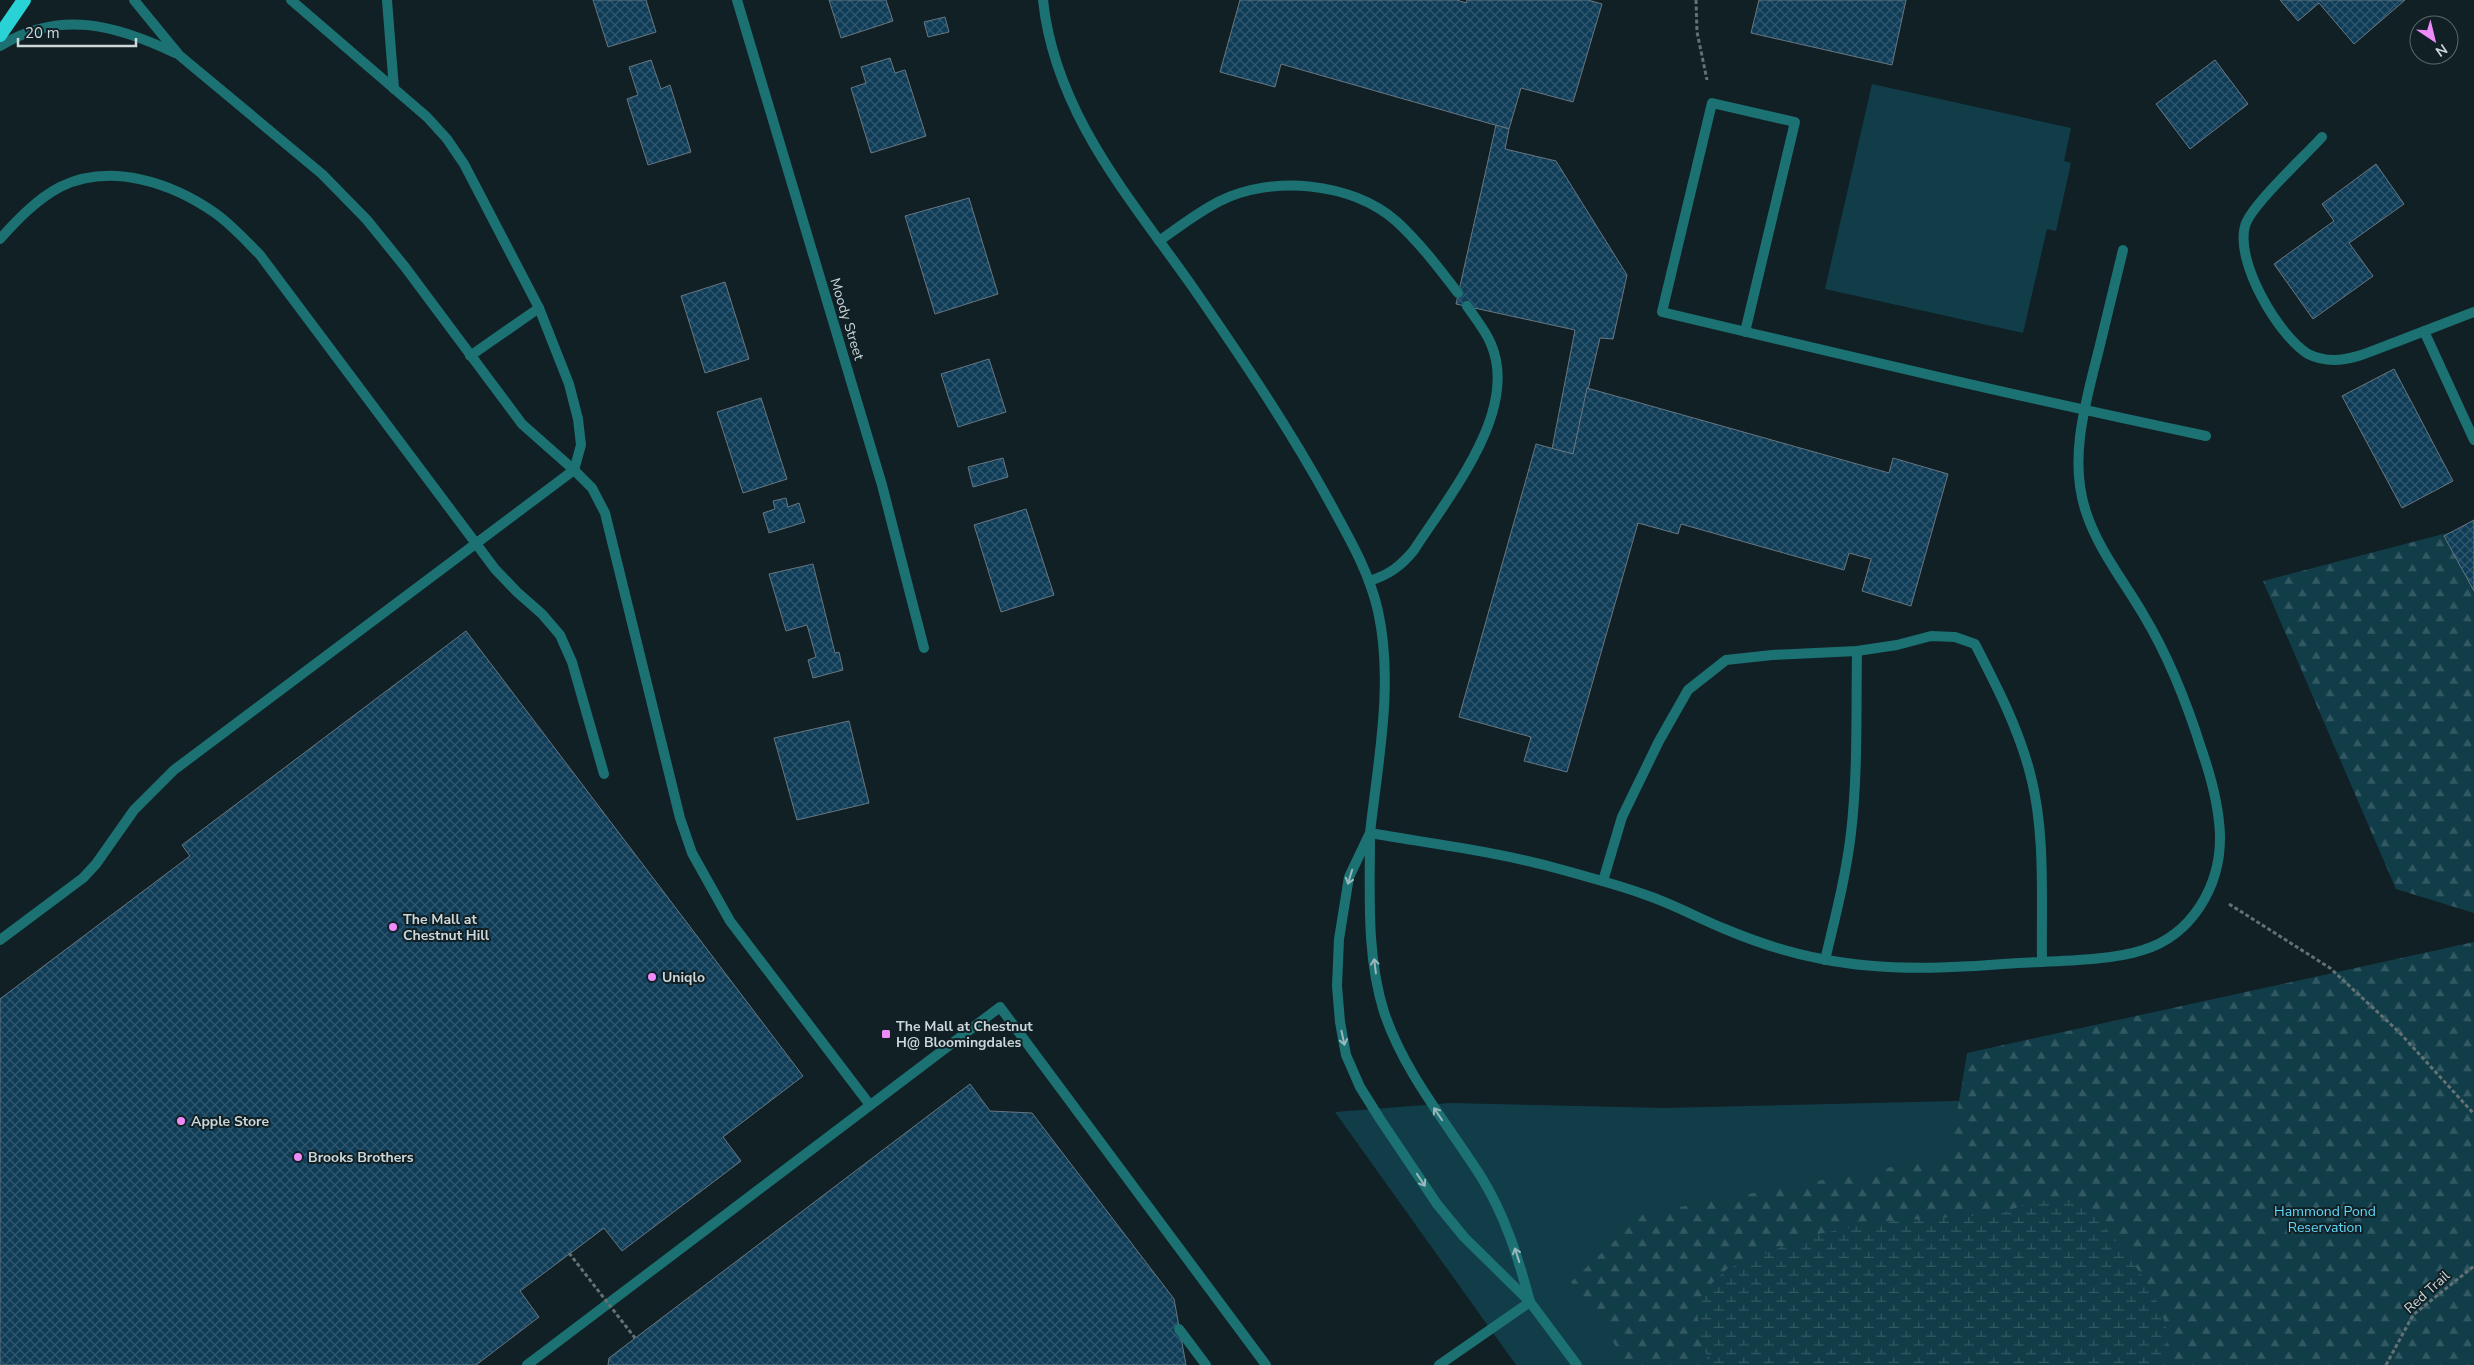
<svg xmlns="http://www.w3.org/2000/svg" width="2474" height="1365" font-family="'Nunito Sans',sans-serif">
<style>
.green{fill:#113d49}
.forest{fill:url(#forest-firs)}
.wetland{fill:url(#wetland-marsh)}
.building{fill:url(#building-cross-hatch);stroke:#677681}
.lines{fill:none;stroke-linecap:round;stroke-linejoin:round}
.path{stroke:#637175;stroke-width:3;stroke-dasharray:4 2.5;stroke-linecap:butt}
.service{stroke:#1c7173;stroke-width:10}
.minor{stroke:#1c7173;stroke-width:10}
.trunk{stroke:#28d2d5;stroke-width:14}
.path-bridge{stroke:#637175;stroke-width:3;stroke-dasharray:4 2.5;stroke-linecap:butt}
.oneway{stroke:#98b8bb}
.poi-dot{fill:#ed8cf9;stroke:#102025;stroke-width:2}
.labels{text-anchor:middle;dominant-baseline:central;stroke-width:4;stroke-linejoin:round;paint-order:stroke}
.street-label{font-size:14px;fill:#cdd7da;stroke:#102025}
.poi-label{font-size:14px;font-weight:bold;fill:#cdd7da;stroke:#102025;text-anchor:start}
.park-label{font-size:14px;fill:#62d6f6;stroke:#102025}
</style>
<defs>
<pattern id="forest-firs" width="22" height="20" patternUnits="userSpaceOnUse" patternTransform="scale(1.25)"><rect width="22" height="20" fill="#113d49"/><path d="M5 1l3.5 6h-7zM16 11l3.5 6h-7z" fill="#325863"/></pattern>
<pattern id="wetland-marsh" width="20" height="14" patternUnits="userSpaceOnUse" patternTransform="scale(1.25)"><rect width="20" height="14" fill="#113d49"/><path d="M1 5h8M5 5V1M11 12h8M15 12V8" fill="none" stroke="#325863"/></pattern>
<pattern id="building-cross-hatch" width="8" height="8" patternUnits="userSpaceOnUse" patternTransform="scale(1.25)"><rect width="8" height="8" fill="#0f3d57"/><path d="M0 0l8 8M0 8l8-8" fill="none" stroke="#31586f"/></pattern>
</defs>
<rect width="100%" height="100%" fill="#102025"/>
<g class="green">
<path d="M1872,84L2071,128L2064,161L2071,163L2056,231L2047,229L2023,333L1825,289Z"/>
<path d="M2206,1087L2474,1365H1516L1335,1112L1450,1103L1663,1108L1956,1101Z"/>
</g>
<g class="forest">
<path d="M2474,526V913L2396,889L2263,581Z"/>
<path d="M2474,942V1365H1629L1571,1282L1643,1214L1950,1156L1967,1053Z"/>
</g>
<path class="wetland" d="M2065,1198L2090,1210L2127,1253L2154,1295L2166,1325L2167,1351L2157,1365H1714L1703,1349L1697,1313L1708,1287L1727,1269L1809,1236L1878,1222L2000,1214L2031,1202Z"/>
<g class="building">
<path d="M593,0H646L656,32L608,47Z"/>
<path d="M829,0H886L893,21L841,38Z"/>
<path d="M1240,0H1457L1466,3L1467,0H1588L1602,4L1573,102L1521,88L1509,129L1281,64L1275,87L1220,72Z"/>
<path d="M1759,0H1906L1892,65L1751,33Z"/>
<path d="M2280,0H2405L2354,44L2319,3L2298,21Z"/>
<path d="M945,17L949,32L928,37L924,22Z"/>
<path d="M890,58L895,73L905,70L926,136L871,153L851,88L866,83L861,67Z"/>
<path d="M651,60L661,89L670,85L691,152L648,165L627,99L638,95L629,67Z"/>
<path d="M2215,60L2248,104L2190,149L2156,104Z"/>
<path d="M1496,125L1509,129L1505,149L1556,161L1627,275L1613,339L1600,338L1573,454L1552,449L1575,330L1456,304Z"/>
<path d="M2376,164L2404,204L2349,243L2373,276L2313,319L2274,264L2334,221L2322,204Z"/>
<path d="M969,198L998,294L935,314L905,216Z"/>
<path d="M725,282L749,359L705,373L681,296Z"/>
<path d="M989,359L1006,412L958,427L941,374Z"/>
<path d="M2394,369L2453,481L2402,508L2342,396Z"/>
<path d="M1587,388L1889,473L1893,458L1948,474L1911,606L1862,591L1871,559L1849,553L1844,570L1681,524L1678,534L1638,523L1567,772L1524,761L1531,737L1459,717L1536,444L1573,454Z"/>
<path d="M761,398L787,479L743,493L717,412Z"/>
<path d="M1003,458L1008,477L973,487L968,467Z"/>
<path d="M786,498L788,507L799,503L805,522L769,533L763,513L775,509L773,501Z"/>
<path d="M1026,509L1054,595L1001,612L974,525Z"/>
<path d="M2474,520V591L2444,536Z"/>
<path d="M813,564L835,653L839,652L843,670L813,678L808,660L816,657L807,625L786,631L769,574Z"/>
<path d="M466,631L803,1076L723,1137L741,1161L622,1251L604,1228L520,1291L539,1317L476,1365H0V999L190,856L182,845Z"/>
<path d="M849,721L869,803L797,820L774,738Z"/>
<path d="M970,1084L990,1111L1032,1113L1174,1299L1186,1365H608L609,1358Z"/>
</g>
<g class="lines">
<g class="path">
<path d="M1696,0L1697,32L1707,80"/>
<path d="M2229,904L2330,968L2399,1032L2474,1114"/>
<path d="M2386,1365L2413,1315L2474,1266"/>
</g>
<g class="service">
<path d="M134,0L179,55L322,174L367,220L405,267L522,424L574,470L592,488L605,513L680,818L692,853L730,921L870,1105"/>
<path d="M387,0L394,89"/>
<path d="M1043,0C1055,114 1131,199 1194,289C1241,357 1289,428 1329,501C1348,536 1369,571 1378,611C1394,683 1378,761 1370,833C1434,844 1500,852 1563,870C1591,878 1619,885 1646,895C1673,904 1698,918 1725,929C1756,942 1789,953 1822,959C1886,972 1954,968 2018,963C2054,961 2110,961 2143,950C2192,935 2221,886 2220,835C2219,807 2211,777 2202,751C2187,703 2169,657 2143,614C2123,580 2098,549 2086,512C2068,459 2086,401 2099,349C2107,316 2115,283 2123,250"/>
<path d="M0,46C60,9 116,25 175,53"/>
<path d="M2322,137C2306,155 2250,206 2245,226C2235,262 2278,335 2308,354C2316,358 2325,360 2334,360C2355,360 2376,349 2396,342C2422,332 2448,322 2474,312"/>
<path d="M0,239C17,220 37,199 60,187C111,162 172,183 215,213C232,225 246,241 260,255L495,569L517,592L542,614L560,635L572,662L604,774"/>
<path d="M1159,241C1179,227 1198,212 1220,201C1272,175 1351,182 1396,221C1419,242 1439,268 1458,293"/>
<path d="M2424,331L2474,440"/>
<path d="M1745,332L1795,122L1712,103L1662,312C1843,355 2024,398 2206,436"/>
<path d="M470,356L539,308"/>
<path d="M1369,581C1389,575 1401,566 1414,550C1448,497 1520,411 1491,344C1486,331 1475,318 1467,306"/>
<path d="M1370,833L1349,877L1339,939L1337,986L1340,1022L1346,1055L1360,1087L1380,1119L1437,1204L1464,1237L1530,1302L1577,1365"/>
<path d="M1370,834C1370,893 1366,955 1384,1012C1404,1072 1446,1122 1480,1175C1505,1215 1518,1257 1530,1302"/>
<path d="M1603,881L1622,817L1659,741L1688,690L1726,660L1772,655L1857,651L1897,645L1931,636L1955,637L1975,644C1996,685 2018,727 2030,773C2046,833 2041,899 2042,962"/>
<path d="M0,940L83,878L96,864L134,810L174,770L574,470L581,445L578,419L569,384L539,308L464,164L447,139L427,117L291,0"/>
<path d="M1825,960C1835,918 1846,876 1851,833C1858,773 1856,711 1857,651"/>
<path d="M1179,1329L1206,1365"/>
<path d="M527,1365L1000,1007L1266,1365"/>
<path d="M1439,1365L1530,1302"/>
</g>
<path class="minor" d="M737,0L882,485L924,648"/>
<path class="trunk" d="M0,35L24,0"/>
<path class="path-bridge" d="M569,1253L635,1338"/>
</g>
<defs><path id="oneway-shaft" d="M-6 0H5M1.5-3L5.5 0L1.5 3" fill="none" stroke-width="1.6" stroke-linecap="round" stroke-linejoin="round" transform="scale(1.25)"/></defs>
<g class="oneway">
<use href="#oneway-shaft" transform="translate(1350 877) rotate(107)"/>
<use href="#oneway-shaft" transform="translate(1375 966) rotate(-97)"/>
<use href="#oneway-shaft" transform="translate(1343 1038) rotate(78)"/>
<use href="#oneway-shaft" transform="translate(1438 1114) rotate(-124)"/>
<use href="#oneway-shaft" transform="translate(1421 1180) rotate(56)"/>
<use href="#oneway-shaft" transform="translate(1517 1255) rotate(-108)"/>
</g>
<g class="poi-dot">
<circle cx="393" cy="927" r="5"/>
<circle cx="652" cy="977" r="5"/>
<rect x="881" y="1029" width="10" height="10" rx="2.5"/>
<circle cx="181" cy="1121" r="5"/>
<circle cx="298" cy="1157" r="5"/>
</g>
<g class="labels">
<g class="street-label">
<text transform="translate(847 319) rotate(73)">Moody Street</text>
<text transform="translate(2427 1292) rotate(-42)">Red Trail</text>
</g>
<g class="poi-label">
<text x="403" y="919">The Mall at<tspan x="403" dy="16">Chestnut Hill</tspan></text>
<text x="662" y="977">Uniqlo</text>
<text x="896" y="1026">The Mall at Chestnut<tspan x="896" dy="16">H@ Bloomingdales</tspan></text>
<text x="191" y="1121">Apple Store</text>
<text x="308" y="1157">Brooks Brothers</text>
</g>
<g class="park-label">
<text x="2325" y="1211">Hammond Pond<tspan x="2325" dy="16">Reservation</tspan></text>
</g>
</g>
<g transform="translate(2434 40) rotate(145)"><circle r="24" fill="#102025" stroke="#5c696d"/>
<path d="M0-4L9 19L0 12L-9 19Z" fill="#ed8cf9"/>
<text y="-8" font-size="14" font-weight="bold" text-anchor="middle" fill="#cdd7da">N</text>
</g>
<path d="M18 38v8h118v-8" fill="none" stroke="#cdd7da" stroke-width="2.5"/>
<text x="25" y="38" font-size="15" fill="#cdd7da" stroke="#102025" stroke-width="4" paint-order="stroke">20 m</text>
</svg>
